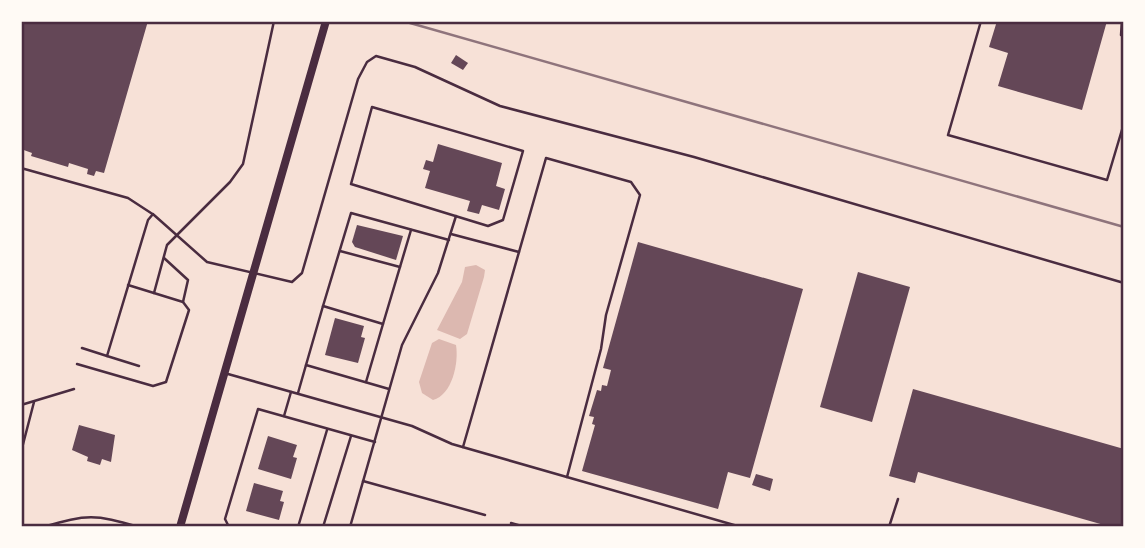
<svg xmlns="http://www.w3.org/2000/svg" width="1145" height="548" font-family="Quicksand,sans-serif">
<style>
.water{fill:#dcb8b0}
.building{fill:#644757}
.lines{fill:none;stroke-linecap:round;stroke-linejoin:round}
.service{stroke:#4a2c40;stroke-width:2.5}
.secondary{stroke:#4a2c40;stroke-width:8}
.rail{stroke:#8f747c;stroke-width:2.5}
.neatline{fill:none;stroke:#4a2c40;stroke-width:2.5}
</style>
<rect width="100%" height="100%" fill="#f7e1d7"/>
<g class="water">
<path d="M476,265L485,270L484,277L467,334L460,339L437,330L462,282L465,267Z"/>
<path d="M439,339L456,345C459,363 452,395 433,400L422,393L419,382L432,343Z"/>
</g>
<g class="building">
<path d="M21,21H148L104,173L96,171L94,176L87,174L88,169L69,163L68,167L31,156L32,153L21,149Z"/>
<path d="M997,21H1107L1082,110L998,86L1008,53L989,47Z"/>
<path d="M456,55L468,63L463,70L451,63Z"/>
<path d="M438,144L502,163L496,186L505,189L499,210L482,205L479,214L467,211L470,201L425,188L430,171L423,169L426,160L433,162Z"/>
<path d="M357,225L403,236L396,260L355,247L352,242Z"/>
<path d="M638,242L803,289L750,478L728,472L718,509L582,471L595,425L592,424L594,417L589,416L597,390L601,391L602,385L607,386L611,370L603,368Z"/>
<path d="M858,272L910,287L872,422L820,407Z"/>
<path d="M335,318L364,326L361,337L365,338L358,363L325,355Z"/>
<path d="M913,389L1124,449V527H1111L918,472L915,483L889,476Z"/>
<path d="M79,425L115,435L111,462L102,459L100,465L87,461L88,457L72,450Z"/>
<path d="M268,436L297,445L293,457L297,458L291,479L258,469Z"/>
<path d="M756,474L773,479L770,491L752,485Z"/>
<path d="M254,483L283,491L280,501L284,502L279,520L246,511Z"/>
</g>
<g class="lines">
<g class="service">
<path d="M981,21L948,135L1107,180L1124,123"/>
<path d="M1122,21L1121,35L1124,36"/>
<path d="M372,107L523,151L503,220L488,226L351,184Z"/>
<path d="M21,168L128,198L154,215L207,262L292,282L302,273L358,79L367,62L376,56L415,67L500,106L694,157L1124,283"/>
<path d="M451,234L519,252"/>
<path d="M340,251L400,267"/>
<path d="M164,258L188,280L183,302"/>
<path d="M154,293L167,245L230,182L243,164L274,21"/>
<path d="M323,306L351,213L449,240"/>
<path d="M383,324L411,230"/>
<path d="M82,348L107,356L148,220L153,214"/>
<path d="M107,356L139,366"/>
<path d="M77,364L153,386L166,382L189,310L183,302L128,285"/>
<path d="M306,365L323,306L383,324L366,382"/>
<path d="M228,374L412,426L452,444L741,527"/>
<path d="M298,393L306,365L389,389"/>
<path d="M21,405L74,389"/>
<path d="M284,416L291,392"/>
<path d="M463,447L546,158L631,182L640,195L606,315L601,349L567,477"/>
<path d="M21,452L34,402"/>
<path d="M363,481L485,515"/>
<path d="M511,523L525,527"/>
<path d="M21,526L25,527"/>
<path d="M43,527C88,514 94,514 139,527"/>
<path d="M236,527L228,525L225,519L258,409L375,442"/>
<path d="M298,527L327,430"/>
<path d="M323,527L351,436"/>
<path d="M350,527L402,345L438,273L456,216"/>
<path d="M889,527L898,499"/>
</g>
<path class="secondary" d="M180,527L326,21"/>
<path class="rail" d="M403,21L1124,227"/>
</g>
<rect width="1145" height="548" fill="none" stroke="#fffaf5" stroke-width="46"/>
<rect x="23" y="23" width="1099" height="502" class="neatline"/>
</svg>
